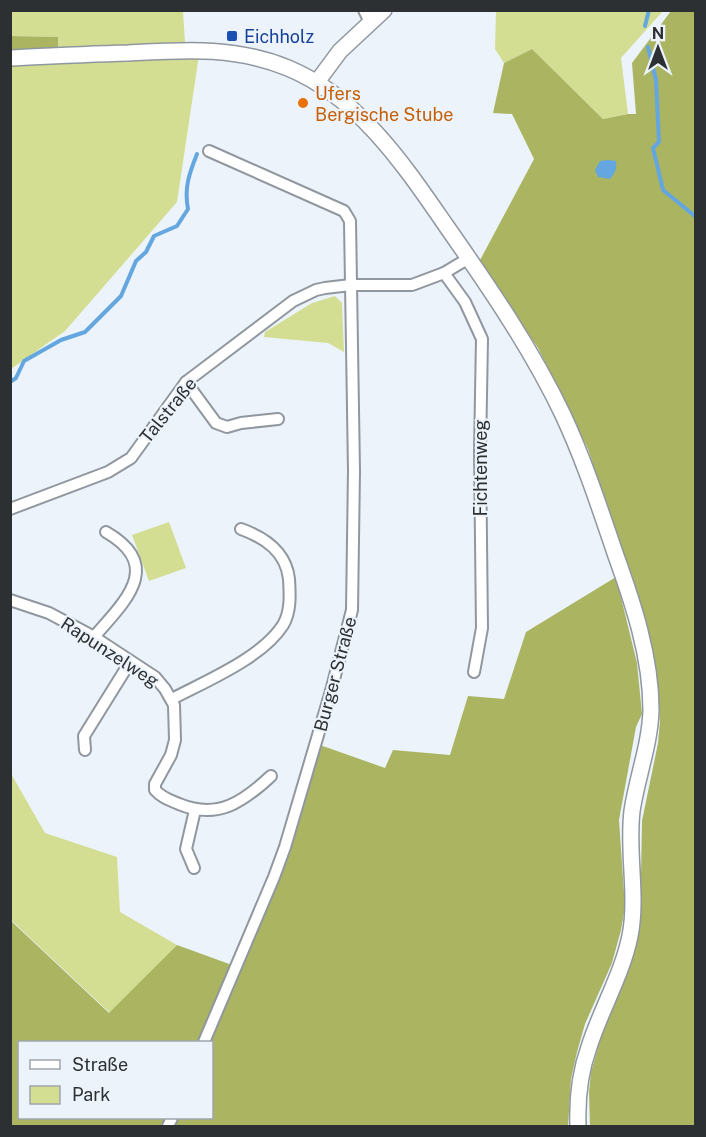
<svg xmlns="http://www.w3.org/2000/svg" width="706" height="1137" font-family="'Public Sans',sans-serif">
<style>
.green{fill:#d3de92}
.forest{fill:#aab461}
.water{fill:#64a6df}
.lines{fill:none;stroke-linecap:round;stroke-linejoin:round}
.stream{stroke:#64a6df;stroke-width:4}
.street-casing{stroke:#90979e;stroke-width:14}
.secondary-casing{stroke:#90979e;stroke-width:18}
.street{stroke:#fff;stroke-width:10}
.secondary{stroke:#fff;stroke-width:15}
.transit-dot{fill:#1a4fb4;stroke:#ecf3fb;stroke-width:2}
.food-dot{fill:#e8710a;stroke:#ecf3fb;stroke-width:2}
.labels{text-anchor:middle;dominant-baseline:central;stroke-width:4.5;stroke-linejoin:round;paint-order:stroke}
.transit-label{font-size:18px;fill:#164399;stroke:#ecf3fb;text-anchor:start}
.food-label{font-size:18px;fill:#c56008;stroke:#ecf3fb;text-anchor:start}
.street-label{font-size:18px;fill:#2d3033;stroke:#ecf3fb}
</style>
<rect width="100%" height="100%" fill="#ecf3fb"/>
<g class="green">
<path d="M11,11H183L185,43L58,53L57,37L11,36Z"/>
<path d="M496,11H663L621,58L628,114L603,119L532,49L504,63L495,49Z"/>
<path d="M199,55L177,202L65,331L11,369V64Z"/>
<path d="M335,296L342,303L344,352L328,343L264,337L265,332L312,303Z"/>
<path d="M169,522L186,568L149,581L132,535Z"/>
<path d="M10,772L45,833L117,857L120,912L177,945L110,1013L11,920Z"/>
</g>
<g class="forest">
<path d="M671,11H695V1126H590L589,1092L591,1072L605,1024L631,962L640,927L642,821L658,743L660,721L654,662L626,563L588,449L538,348L479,262L534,159L512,114L493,113L504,63L532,49L603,119L628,114H636L632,63Z"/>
<path d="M10,36L58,37V53L11,54Z"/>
<path d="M616,577L637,663L642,714L636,727L619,820L625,907L621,930L612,963L585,1024L577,1052L571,1079L568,1126H173L176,1118H212V1042H207L241,968L289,851L320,745L385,768L393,750L450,755L468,696L504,699L526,632Z"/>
<path d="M10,920L109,1013L177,945L232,965L200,1042H20V1118H167L163,1126H11Z"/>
</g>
<path class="water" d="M608,160L616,161C617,169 615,173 610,179L598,177L595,170L600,161Z"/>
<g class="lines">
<g class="stream">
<path d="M645,26L649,10"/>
<path d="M648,47L656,80L659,142L653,148L663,190L696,217"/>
<path d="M10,382L16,378L24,361L61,340L85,332L121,296L136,261L146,252L154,236L177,226L188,209C184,188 189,174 197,154"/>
</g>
<defs>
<g id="street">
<path d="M364,10L370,22"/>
<path d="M444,273L465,302L482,339L480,451L482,628L474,672"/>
<path d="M186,382L216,423L227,427L241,423L278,419"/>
<path d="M10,509L108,472L131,458L186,382L293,301L316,290L325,288L351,285H412L444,273L469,258"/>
<path d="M10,600L49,613L94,637L155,677L165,689L174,705L175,740L171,755L155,784V790C162,798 170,800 179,804C218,820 243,802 271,776"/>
<path d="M94,637C124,602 165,566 106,532"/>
<path d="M172,699C206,681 262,658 283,625C291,612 290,594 289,579C286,552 266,538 241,529"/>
<path d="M85,750L84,736L130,662"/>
<path d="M194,868L186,849L195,810"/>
<path d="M204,1042L274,877L285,847L331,691L352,610L354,471L350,221L344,211L209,151"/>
<path d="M168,1126L172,1118"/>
</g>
<g id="secondary">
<path d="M10,58C50,56 89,54 128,53C185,50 234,46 288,68C360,98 404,165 447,227C489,287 531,348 563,415C584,460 599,506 615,553C633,603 651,656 651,710C650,745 637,777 632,811C627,853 638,895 630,936C622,975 601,1009 589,1047C580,1072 577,1100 578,1126"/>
<path d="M317,82L340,51L384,10"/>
</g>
</defs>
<use href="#street" class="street-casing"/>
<use href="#secondary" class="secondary-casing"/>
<use href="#street" class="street"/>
<use href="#secondary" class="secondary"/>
</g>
<rect class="transit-dot" x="226" y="30" width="12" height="12" rx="3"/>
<circle class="food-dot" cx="303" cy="103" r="6"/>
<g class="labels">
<g class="transit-label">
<text x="244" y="36">Eichholz</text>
</g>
<g class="food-label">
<text x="315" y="93">Ufers<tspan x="315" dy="21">Bergische Stube</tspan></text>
</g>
<g class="street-label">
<text transform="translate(168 410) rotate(-51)">Talstraße</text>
<text transform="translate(480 468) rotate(-90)">Fichtenweg</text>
<text transform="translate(110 652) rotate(33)">Rapunzelweg</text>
<text transform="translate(335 674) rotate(-75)">Burger Straße</text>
</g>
</g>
<rect width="706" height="1137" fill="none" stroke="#2d3033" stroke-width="24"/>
<rect x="18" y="1041" width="195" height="78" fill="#ecf3fb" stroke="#a0a5ab" stroke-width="1.5"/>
<rect x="30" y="1060" width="30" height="9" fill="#ffffff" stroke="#a0a5ab" stroke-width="1.5"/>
<text x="72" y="1071" font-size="18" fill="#2d3033">Straße</text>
<rect x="30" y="1086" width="30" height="18" fill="#d3de92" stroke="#a0a5ab" stroke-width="1.5"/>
<text x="72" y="1101" font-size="18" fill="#2d3033">Park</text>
<g transform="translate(658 48)" stroke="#ecf3fb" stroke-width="4.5" paint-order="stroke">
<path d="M0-4.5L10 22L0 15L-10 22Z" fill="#2d3033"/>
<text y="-9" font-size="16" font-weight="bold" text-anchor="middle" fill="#2d3033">N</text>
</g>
</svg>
